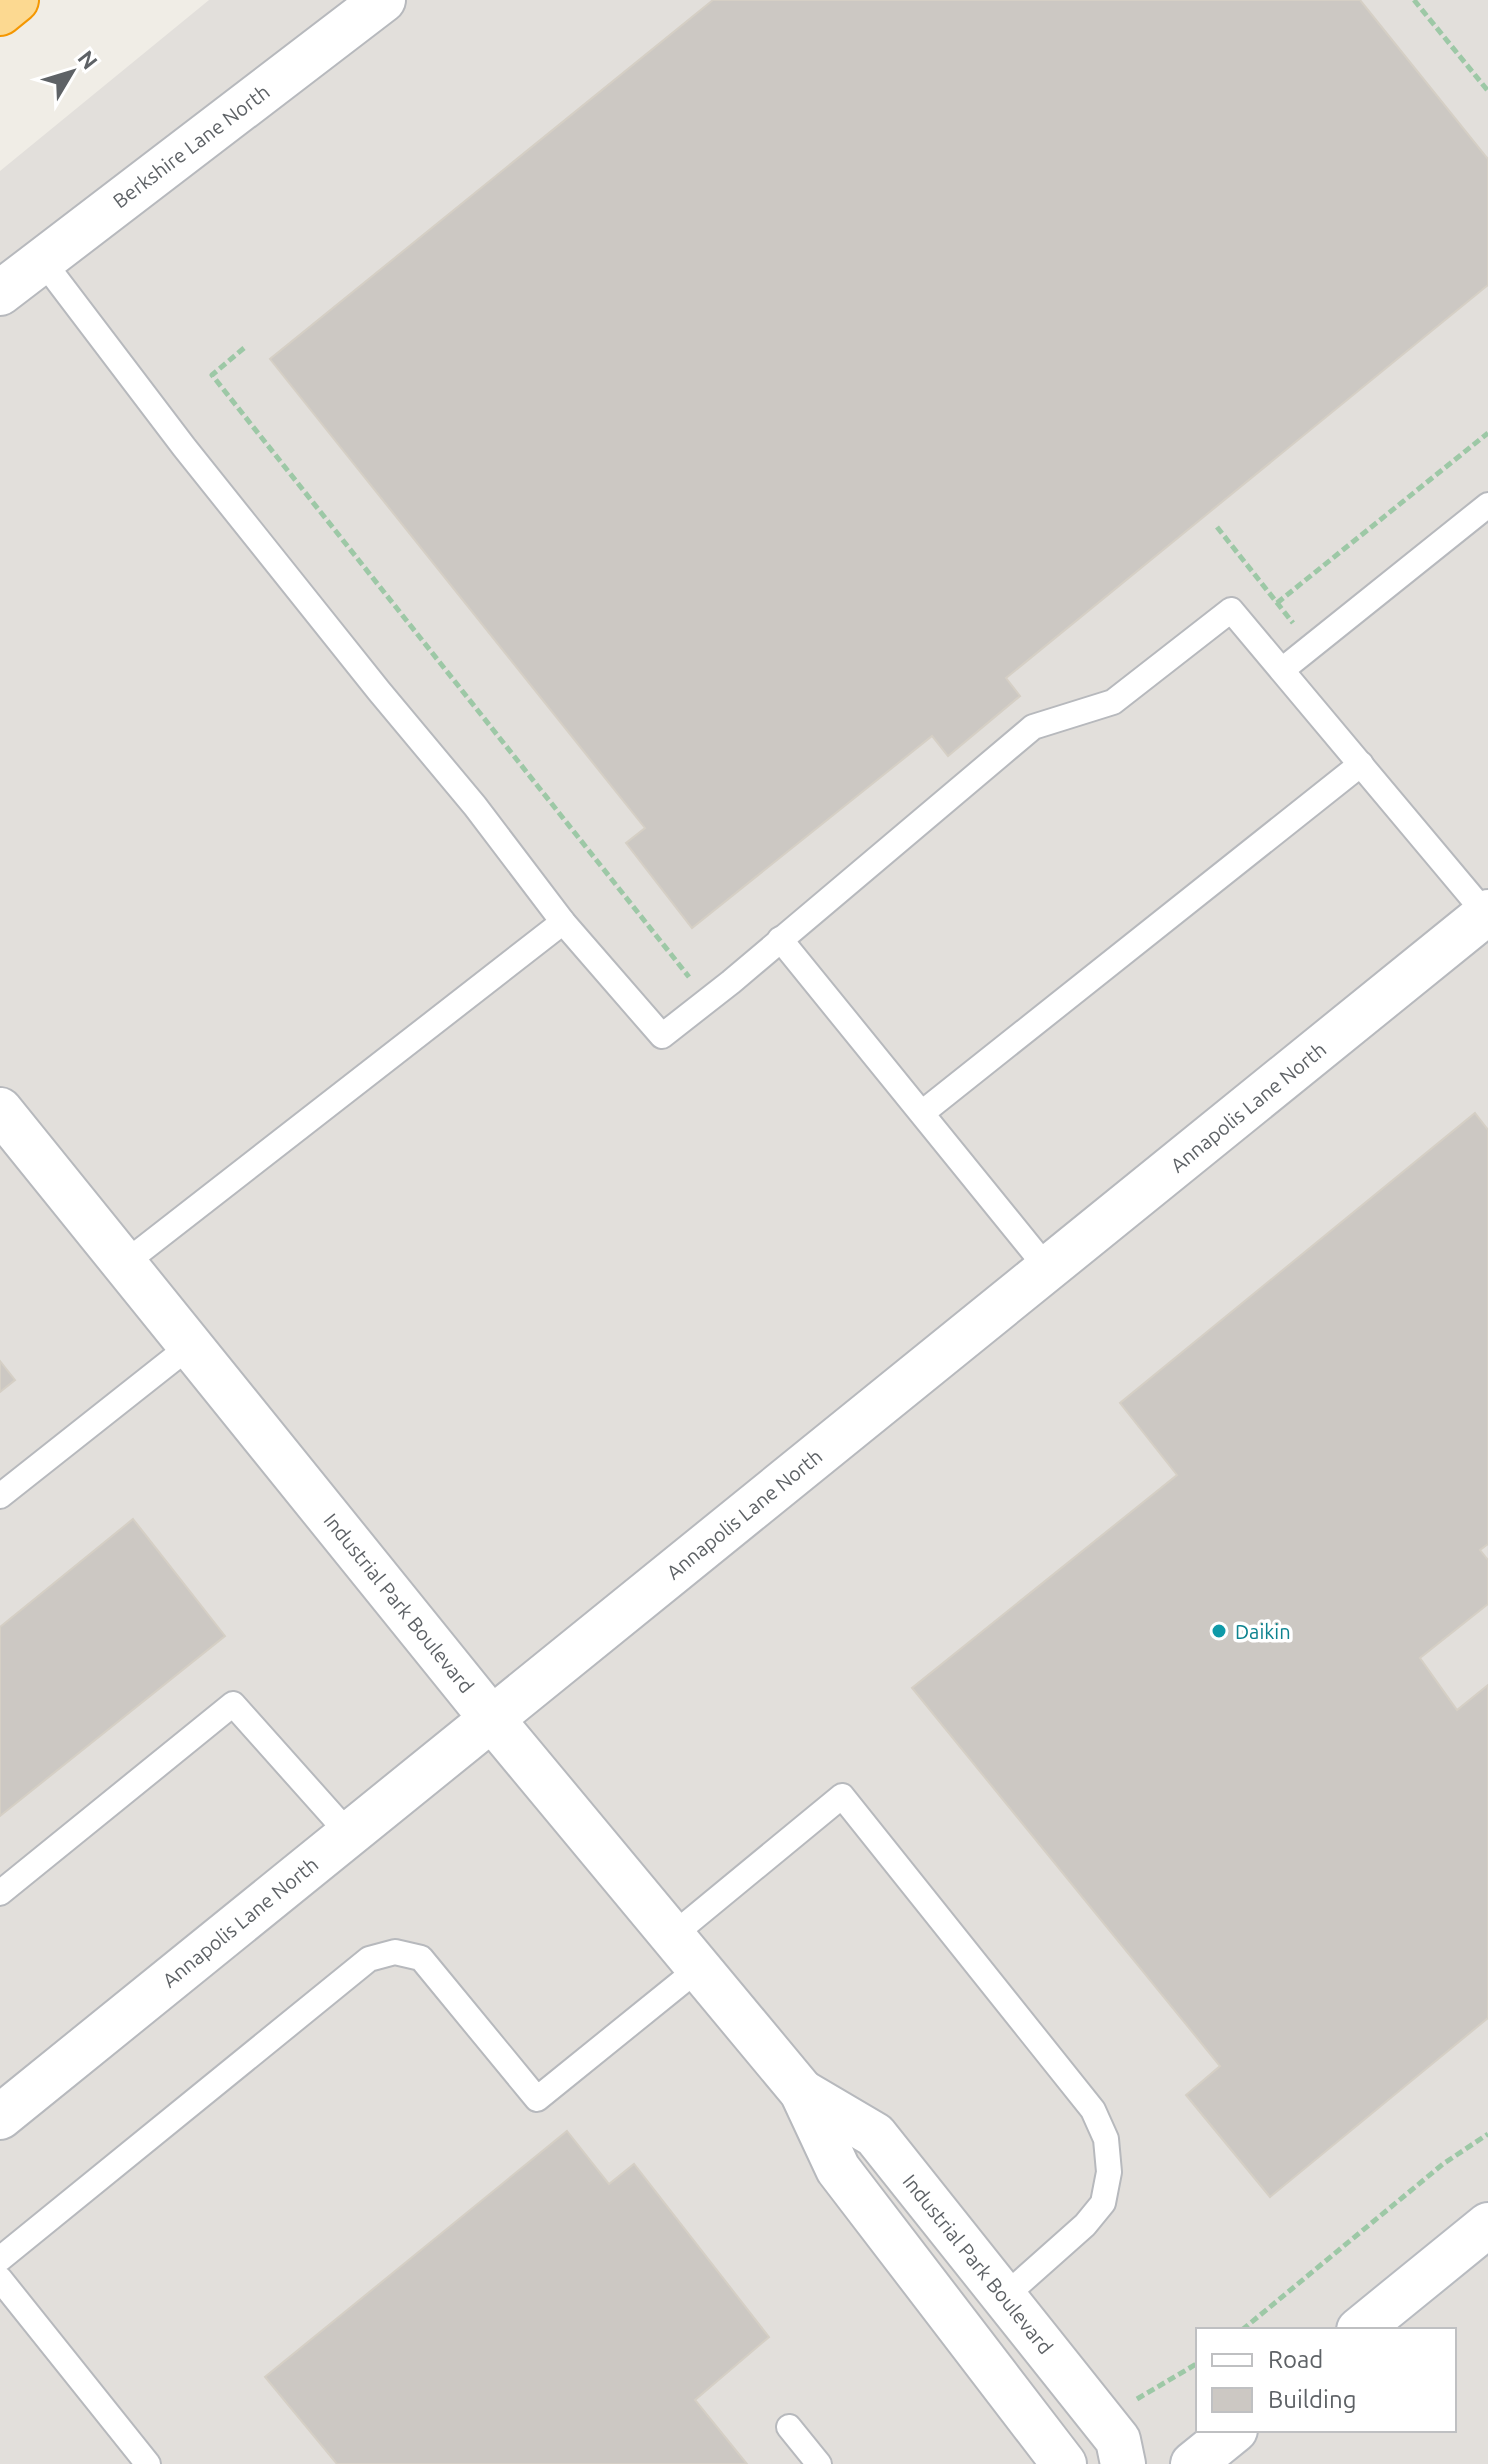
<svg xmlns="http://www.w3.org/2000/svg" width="1488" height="2464" font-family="Ubuntu,sans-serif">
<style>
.industrial{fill:#e2dfdb;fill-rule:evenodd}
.building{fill:#ccc8c3;stroke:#d5cfc5;stroke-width:2}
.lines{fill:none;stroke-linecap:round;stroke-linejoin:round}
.service-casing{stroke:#b7b9bd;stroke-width:28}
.minor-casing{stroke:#b7b9bd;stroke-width:48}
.tertiary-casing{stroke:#b7b9bd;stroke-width:48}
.secondary-casing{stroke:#b8bbc0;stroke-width:48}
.motorway-casing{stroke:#f49702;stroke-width:48}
.path{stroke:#9dc8a6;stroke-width:5;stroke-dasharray:8 4;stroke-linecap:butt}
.service{stroke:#fff;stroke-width:24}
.minor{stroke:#fff;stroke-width:44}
.tertiary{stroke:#fff;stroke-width:44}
.secondary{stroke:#fff;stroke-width:44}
.motorway{stroke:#fcd991;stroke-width:44}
.culture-dot{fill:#0f9aa8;stroke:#fff;stroke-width:3}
.labels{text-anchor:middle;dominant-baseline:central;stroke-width:7;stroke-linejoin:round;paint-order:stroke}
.street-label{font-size:20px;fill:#5e6266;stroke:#fff}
.culture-label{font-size:20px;fill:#0d838f;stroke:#fff;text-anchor:start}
</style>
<rect width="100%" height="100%" fill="#f0ede6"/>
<path class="industrial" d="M209,0H1488V2464H0V171ZM1198,2330H1454V2430H1198Z"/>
<g class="building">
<path d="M713,0H1360L1488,159V285L1006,678L1020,696L948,756L932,736L692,928L626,843L645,828L270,359Z"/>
<path d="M1475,1113L1488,1130V1544L1480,1550L1488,1560V1604L1420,1658L1457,1710L1488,1685V2018L1270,2197L1186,2095L1220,2066L912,1688L1177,1475L1120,1403Z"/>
<path d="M0,1361L15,1380L0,1392Z"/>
<path d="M133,1519L225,1636L0,1816V1627Z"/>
<path d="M567,2131L609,2184L634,2164L769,2337L695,2400L747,2464H337L265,2377Z"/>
</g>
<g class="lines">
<defs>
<g id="service">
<path d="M42,260L184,447L379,691L475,806L563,922L662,1036L731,982L1033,727L1113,702L1231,610L1486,914"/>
<path d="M1282,670L1488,505"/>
<path d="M780,939L1047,1268"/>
<path d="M922,1113L1361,764"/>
<path d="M125,1263L563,922"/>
<path d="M0,1496L191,1345"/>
<path d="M0,1893L233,1704L349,1834"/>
<path d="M672,1936L842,1796L1093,2110L1106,2139L1109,2172L1103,2203L1085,2225L1004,2297"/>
<path d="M0,2259L369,1959L395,1952L421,1958L537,2099L699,1968"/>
<path d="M0,2279L148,2464"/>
<path d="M789,2427L819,2464"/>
</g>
<g id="minor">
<path d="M0,293L383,0"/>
<path d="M0,2117L1488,912"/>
</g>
<g id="tertiary">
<path d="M0,1110L491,1718L802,2092L838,2169L1064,2464"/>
<path d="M802,2092L875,2135L1118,2440L1123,2464"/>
</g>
<g id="secondary">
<path d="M1359,2330L1488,2225"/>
<path d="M1193,2464L1235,2430"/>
</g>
<path id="motorway" d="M0,13L16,0"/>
</defs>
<use href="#service" class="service-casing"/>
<use href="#minor" class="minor-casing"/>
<use href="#tertiary" class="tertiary-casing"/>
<use href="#secondary" class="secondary-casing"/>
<use href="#motorway" class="motorway-casing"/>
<g class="path">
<path d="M1414,0L1488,91"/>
<path d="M244,348L212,375L689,977"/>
<path d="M1217,527L1293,623"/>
<path d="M1277,603L1488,433"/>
<path d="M1242,2330L1443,2164L1488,2134"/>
<path d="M1137,2399L1198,2363"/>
</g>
<use href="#service" class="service"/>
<use href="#minor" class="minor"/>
<use href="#tertiary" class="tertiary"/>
<use href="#secondary" class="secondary"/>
<use href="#motorway" class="motorway"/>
</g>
<circle class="culture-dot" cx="1219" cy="1631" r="8"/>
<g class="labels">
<g class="street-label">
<text transform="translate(191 146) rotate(-37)">Berkshire Lane North</text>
<text transform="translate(1248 1107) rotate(-39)">Annapolis Lane North</text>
<text transform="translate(744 1514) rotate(-39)">Annapolis Lane North</text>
<text transform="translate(399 1603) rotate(51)">Industrial Park Boulevard</text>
<text transform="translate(240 1922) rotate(-39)">Annapolis Lane North</text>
<text transform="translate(978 2264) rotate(51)">Industrial Park Boulevard</text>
</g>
<g class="culture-label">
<text x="1235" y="1631">Daikin</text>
</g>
</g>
<rect x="1196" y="2328" width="260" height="104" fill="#ffffff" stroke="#bfc0c2" stroke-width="2"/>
<rect x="1212" y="2354" width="40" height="12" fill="#ffffff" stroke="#bfc0c2" stroke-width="2"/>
<text x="1268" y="2368" font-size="24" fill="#5e6266">Road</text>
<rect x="1212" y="2388" width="40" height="24" fill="#ccc8c3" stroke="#bfc0c2" stroke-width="2"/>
<text x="1268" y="2408" font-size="24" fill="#5e6266">Building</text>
<g transform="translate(72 72) rotate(52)" stroke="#ffffff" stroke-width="6" paint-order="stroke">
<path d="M0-6L14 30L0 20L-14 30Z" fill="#5e6266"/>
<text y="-12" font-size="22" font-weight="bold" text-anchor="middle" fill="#5e6266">N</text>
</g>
</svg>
